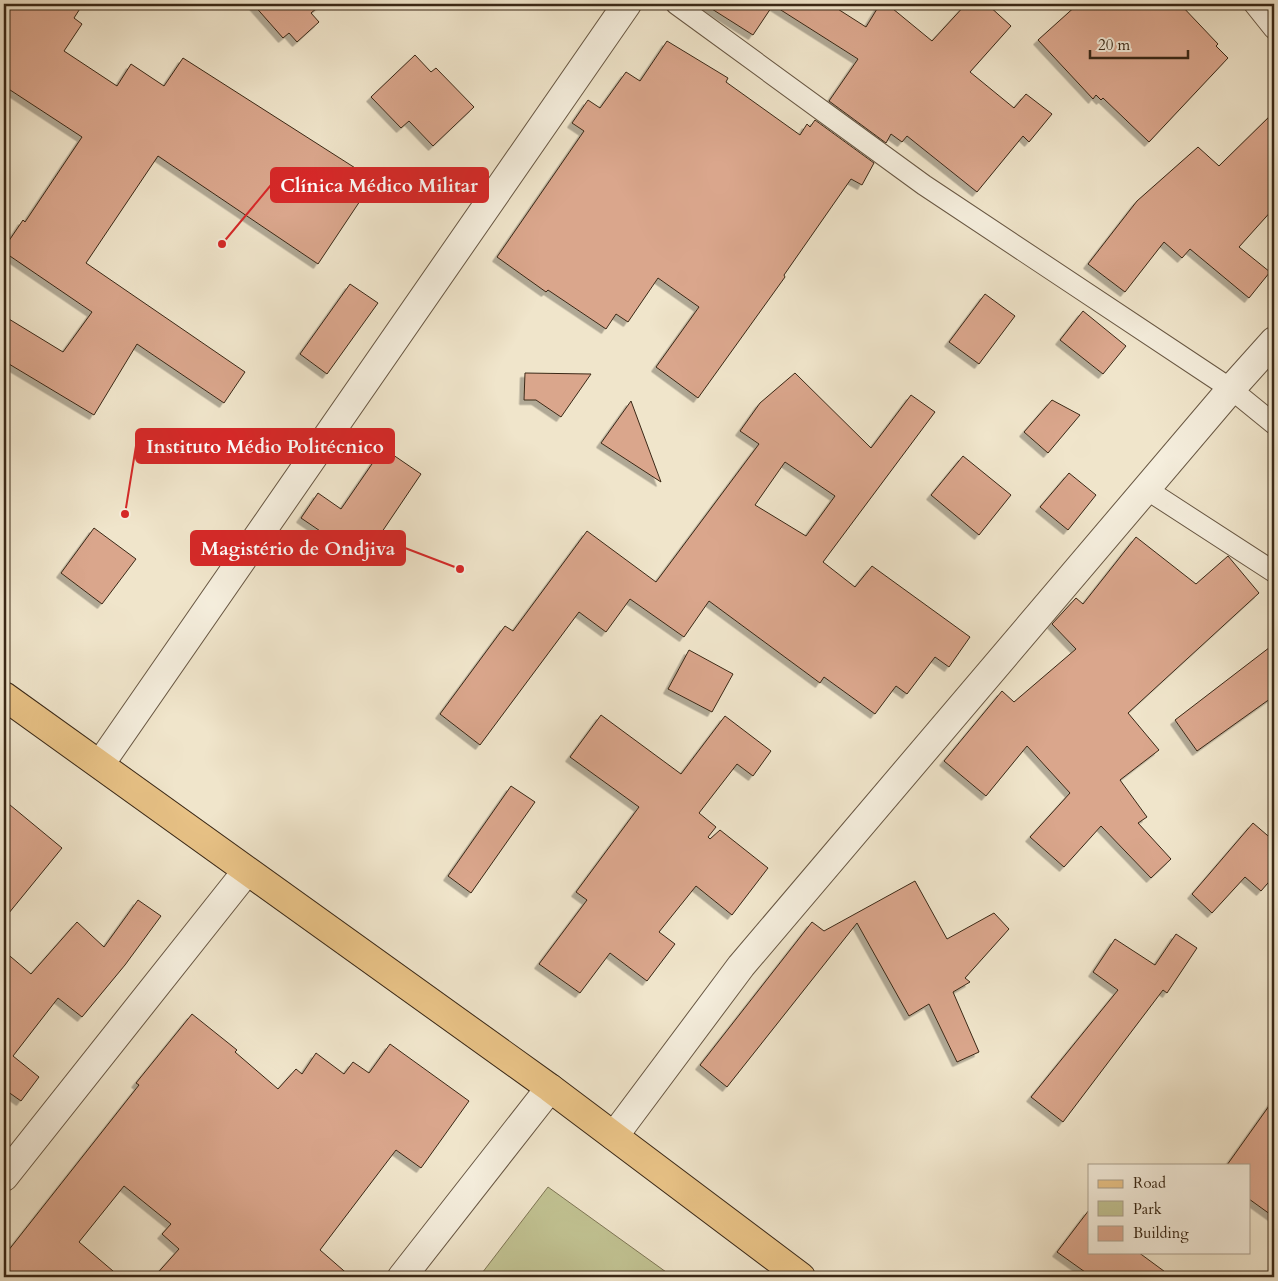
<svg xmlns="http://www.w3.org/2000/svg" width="1278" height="1281" font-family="Cardo,serif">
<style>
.green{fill:#c1c292;stroke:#7e7554}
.building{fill:#daa68c;stroke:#3a2816;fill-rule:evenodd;filter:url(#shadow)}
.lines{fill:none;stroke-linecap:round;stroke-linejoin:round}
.service-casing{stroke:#685743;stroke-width:22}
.minor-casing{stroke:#685743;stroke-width:30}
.primary-casing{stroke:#3a2816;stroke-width:30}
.service{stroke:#f5eedd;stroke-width:20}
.minor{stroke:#f5eedd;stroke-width:28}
.primary{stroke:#e8c286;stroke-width:28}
.leader{fill:none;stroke:#d62828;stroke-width:2}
.callout-dot{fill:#d62828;stroke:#f5eedd;stroke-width:2}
.callout{fill:#d62828;stroke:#d62828;stroke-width:2}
.callout-label{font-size:19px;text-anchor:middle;font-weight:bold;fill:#fff}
</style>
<defs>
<filter id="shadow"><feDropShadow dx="-4.5" dy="4.5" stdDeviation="0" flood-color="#0004"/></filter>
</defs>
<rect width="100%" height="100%" fill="#f0e5cb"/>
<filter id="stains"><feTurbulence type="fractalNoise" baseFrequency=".004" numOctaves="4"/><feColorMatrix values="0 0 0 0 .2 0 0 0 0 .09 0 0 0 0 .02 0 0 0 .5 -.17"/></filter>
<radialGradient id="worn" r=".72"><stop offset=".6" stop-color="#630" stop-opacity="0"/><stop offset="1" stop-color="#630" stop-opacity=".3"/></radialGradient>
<path class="green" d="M548,1187L673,1277H479Z"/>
<g class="building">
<path d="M4,4H83L74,18L82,24L64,51L117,86L131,64L164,86L183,58L374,180L318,264L158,156L86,263L245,372L224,403L137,344L94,415L4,361V316L63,352L92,312L4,252V248L23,220L25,222L82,137L4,86Z"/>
<path d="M253,4H322L311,13L319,22L297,42L289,33L283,38Z"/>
<path d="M704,4H830L866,27L880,4H887L932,41L966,4H987L1011,26L970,72L1014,108L1026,94L1052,114L1029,142L1023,136L977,192L907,136L902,142L891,134L886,143L829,101L858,59L773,5L753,35Z"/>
<path d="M1078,4H1180L1218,44L1216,46L1228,58L1149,142L1103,98L1101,100L1096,95L1093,99L1038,40Z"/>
<path d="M667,41L728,78L726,82L800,135L807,124L810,127L815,120L874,163L862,185L851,179L784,275L785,277L698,398L656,367L699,307L658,278L628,322L616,314L606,329L548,290L546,292L497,257L584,131L572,123L588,100L600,108L626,72L640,81Z"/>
<path d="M415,55L431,72L436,68L474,107L433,146L409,121L401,128L371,97Z"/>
<path d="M1274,112V208L1239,247L1270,272L1249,298L1190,249L1182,258L1164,242L1125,292L1088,264L1137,201L1198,147L1219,166Z"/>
<path d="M350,284L378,303L327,374L300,354Z"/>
<path d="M985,294L1015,316L979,364L949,342Z"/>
<path d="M1083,311L1126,346L1103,374L1060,340Z"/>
<path d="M525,373L591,374L561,417L536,400H524Z"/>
<path d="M795,373L871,448L911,395L935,412L823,562L855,587L872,566L970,637L949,667L935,657L907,694L896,686L875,714L824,677L820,683L709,601L684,637L630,599L606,632L579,612L480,745L440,714L505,626L513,631L587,531L656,582L759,444L740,431L760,403ZM785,462L835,496L806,536L755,505Z"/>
<path d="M1052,400L1080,415L1048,453L1024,432Z"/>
<path d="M631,401L661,482L601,443Z"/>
<path d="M383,448L421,474L363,560L301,518L318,493L341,509Z"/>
<path d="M963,456L1011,495L979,535L931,495Z"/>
<path d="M1069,473L1096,495L1068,530L1040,507Z"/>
<path d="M94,528L136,559L102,604L61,573Z"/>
<path d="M1136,537L1196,584L1228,556L1259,593L1128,713L1159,750L1120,780L1147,817L1138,823L1171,859L1151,878L1101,826L1064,867L1030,837L1070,793L1027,746L986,796L944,761L1002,691L1014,702L1076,649L1052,624L1076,598L1083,604Z"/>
<path d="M1274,644V696L1197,751L1175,720Z"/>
<path d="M689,650L733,674L712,712L668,689Z"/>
<path d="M601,715L681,774L725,716L771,751L753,776L737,764L699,813L716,827L708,837L710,839L720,830L768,868L732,915L696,886L659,932L675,944L647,981L610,953L580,993L539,964L587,900L576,892L639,807L570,757Z"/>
<path d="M511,786L535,802L471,893L448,876Z"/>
<path d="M4,800L62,848L4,919Z"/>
<path d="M1253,823L1274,841V876L1261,891L1245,877L1212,913L1192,894Z"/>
<path d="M915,881L947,939L994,913L1009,929L965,978L970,982L953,992L979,1052L957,1062L929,1004L909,1016L857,923L727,1087L700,1065L812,922L824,931Z"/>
<path d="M138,900L161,916L125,965L82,1017L58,998L13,1056L39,1077L21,1101L4,1089V951L31,974L77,922L104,947Z"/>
<path d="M1176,934L1197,948L1167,993L1163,990L1063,1122L1031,1097L1118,990L1093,972L1115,939L1155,965Z"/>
<path d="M192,1014L237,1050L235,1052L278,1089L296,1069L302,1074L316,1053L344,1074L353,1062L369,1073L390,1044L469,1101L421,1168L396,1150L320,1250L351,1277H154L179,1249L162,1234L171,1224L124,1186L79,1242L120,1277H4V1256L139,1085L136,1083Z"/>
<path d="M1274,1099V1217L1249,1199V1165H1227Z"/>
<path d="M1089,1210V1252H1138L1172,1277H1092L1057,1252Z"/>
</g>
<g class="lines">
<defs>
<g id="service">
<path d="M676,4L924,185L1231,389L1274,424"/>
<path d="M1254,4L1274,29"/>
<path d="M1146,489L1274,572"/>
</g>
<g id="minor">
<path d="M101,763L627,4"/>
<path d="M614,1136L741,966L1231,389L1274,341"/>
<path d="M4,1177L246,872"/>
<path d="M402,1277L550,1088"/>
</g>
<path id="primary" d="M4,696L550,1088L801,1277"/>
</defs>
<use href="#service" class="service-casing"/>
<use href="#minor" class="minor-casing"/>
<use href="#primary" class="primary-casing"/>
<use href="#service" class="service"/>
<use href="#minor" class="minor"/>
<use href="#primary" class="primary"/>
</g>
<path class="leader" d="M222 244L271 185M125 514L136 446M460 569L405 548"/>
<g class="callout-dot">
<circle cx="222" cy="244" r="5"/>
<circle cx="125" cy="514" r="5"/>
<circle cx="460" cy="569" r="5"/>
</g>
<g class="callout">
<rect x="271" y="168" width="217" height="34" rx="5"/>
<rect x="136" y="429" width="258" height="34" rx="5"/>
<rect x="191" y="531" width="214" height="34" rx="5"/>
</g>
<g class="callout-label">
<text x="379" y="192">Clínica Médico Militar</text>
<text x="265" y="453">Instituto Médio Politécnico</text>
<text x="298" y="555">Magistério de Ondjiva</text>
</g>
<rect width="1278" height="1281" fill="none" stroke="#f0e5cb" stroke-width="20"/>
<rect x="5" y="5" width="1268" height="1271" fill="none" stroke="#3a2816" stroke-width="2.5"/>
<rect x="10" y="10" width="1258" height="1261" fill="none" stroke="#3a2816"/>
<rect x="1088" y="1164" width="162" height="90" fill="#f5eedd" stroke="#aa9f8d"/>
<rect x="1098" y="1180" width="25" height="8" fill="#e8c286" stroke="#aa9f8d"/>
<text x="1133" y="1188" font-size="15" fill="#3a2816">Road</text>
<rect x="1098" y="1201" width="25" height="15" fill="#c1c292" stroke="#aa9f8d"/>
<text x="1133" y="1214" font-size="15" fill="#3a2816">Park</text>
<rect x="1098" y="1226" width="25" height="15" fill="#daa68c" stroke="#aa9f8d"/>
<text x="1133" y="1238" font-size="15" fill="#3a2816">Building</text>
<path d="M1090 50v8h98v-8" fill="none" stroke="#3a2816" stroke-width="2.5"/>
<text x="1098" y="50" font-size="15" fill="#3a2816" stroke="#f5eedd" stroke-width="4" paint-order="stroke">20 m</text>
<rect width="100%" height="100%" filter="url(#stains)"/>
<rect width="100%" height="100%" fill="url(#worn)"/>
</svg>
